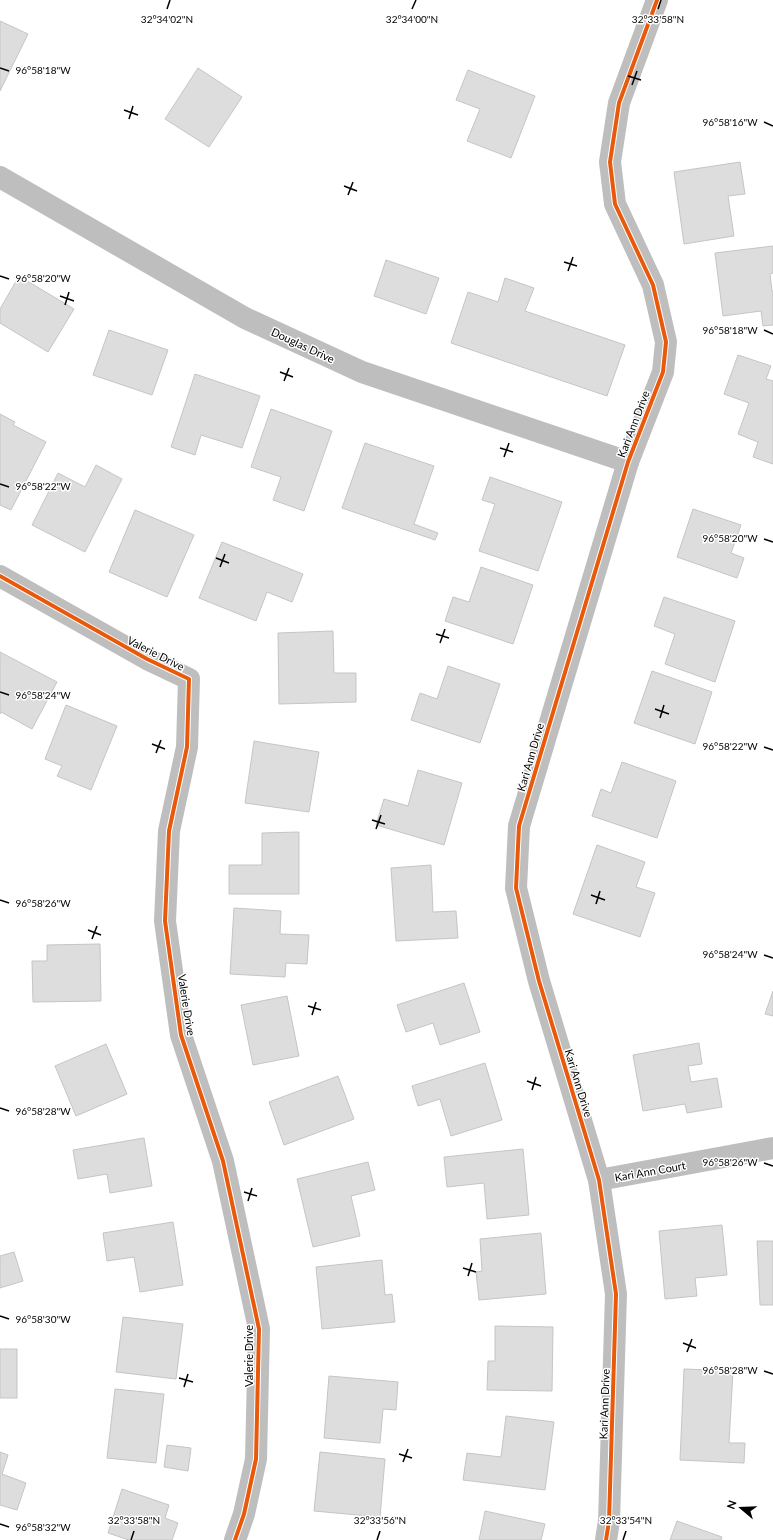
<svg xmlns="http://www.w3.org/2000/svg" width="773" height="1540" font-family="Lato,sans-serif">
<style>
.building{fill:#ddd;stroke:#c5c5c5}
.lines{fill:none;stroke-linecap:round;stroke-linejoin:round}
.minor{stroke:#bebebe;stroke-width:22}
.cycleway-casing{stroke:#fff;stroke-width:6}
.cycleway{stroke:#e8590c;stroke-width:4}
.ticks{fill:none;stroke:#000;stroke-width:1.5}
.labels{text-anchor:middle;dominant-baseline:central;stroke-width:3;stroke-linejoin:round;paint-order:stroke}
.street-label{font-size:11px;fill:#000;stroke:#fff}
.ticks-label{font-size:10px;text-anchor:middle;fill:#000;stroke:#fff;stroke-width:3;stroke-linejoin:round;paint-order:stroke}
</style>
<rect width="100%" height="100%" fill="#fff"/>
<g class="building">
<path d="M0,21L28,34L0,91Z"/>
<path d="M198,68L242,97L209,147L165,119Z"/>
<path d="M468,70L535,96L511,158L467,141L480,109L456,100Z"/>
<path d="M740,162L745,194L728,196L734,236L684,244L674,172Z"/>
<path d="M773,246V273L770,274L772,291H773V325L763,326L761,311L723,316L715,253Z"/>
<path d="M386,260L439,278L426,314L374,296Z"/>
<path d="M19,276L74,309L48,352L0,323V309Z"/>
<path d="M505,278L534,288L525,311L625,345L607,396L451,343L468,292L498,302Z"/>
<path d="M109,330L168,350L152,395L93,375Z"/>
<path d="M738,355L771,366L766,379L773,381V464L753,457L758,442L738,434L749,403L724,394Z"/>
<path d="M195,374L260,396L242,448L201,435L195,455L171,447Z"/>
<path d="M271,409L332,431L304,511L273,500L281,477L251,467Z"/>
<path d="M0,414L15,422L13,425L46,442L11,510L0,505Z"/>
<path d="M365,443L434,466L414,524L438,533L435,540L342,508Z"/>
<path d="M96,465L122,479L85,552L32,525L58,473L85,487Z"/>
<path d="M490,477L562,502L538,571L479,551L495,504L482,500Z"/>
<path d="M693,509L741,525L731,553L744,558L737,578L677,557Z"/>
<path d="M135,510L194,535L167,597L109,572Z"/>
<path d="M222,542L303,574L292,602L267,592L256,621L199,598Z"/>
<path d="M481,567L533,585L513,644L445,621L453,597L469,602Z"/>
<path d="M664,597L735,621L715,682L665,664L675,634L654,626Z"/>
<path d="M333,631L334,673H356V702L279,704L278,633Z"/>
<path d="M0,652L57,682L32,729L1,712L0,714Z"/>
<path d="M448,666L500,684L480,743L411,720L420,693L437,699Z"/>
<path d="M652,671L712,692L695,744L634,723Z"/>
<path d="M66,705L117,726L91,790L57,776L62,766L45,759Z"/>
<path d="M254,741L319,752L309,812L245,803Z"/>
<path d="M622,762L676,781L657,838L592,816L601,789L611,793Z"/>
<path d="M418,770L462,783L444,845L376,825L384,799L408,806Z"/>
<path d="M299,832V894H229V865H262V833Z"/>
<path d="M597,845L645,862L636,887L655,893L640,937L573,914Z"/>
<path d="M431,865L433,912L456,911L458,938L396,941L391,868Z"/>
<path d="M234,908L281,911L280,934L309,935L307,964L286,963L285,977L230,974Z"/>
<path d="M100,944L101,1001L33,1002L32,961H47V945Z"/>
<path d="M464,983L480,1032L440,1045L433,1023L406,1032L397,1005Z"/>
<path d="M773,991V1016L765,1014Z"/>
<path d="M287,996L299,1056L253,1065L241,1005Z"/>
<path d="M699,1043L702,1064L688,1066L691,1082L717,1078L722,1107L687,1113L685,1104L643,1111L633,1055Z"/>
<path d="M106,1044L127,1094L76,1116L55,1066Z"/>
<path d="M485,1063L502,1120L451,1136L440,1099L418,1106L412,1086Z"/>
<path d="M338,1076L354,1119L284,1145L269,1102Z"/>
<path d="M144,1138L152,1186L110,1193L107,1174L78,1179L73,1150Z"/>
<path d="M523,1149L529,1215L487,1219L484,1183L447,1187L444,1157Z"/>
<path d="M368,1162L375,1190L351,1196L360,1236L313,1247L297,1179Z"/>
<path d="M173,1222L183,1285L140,1292L134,1257L107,1261L103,1233Z"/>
<path d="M722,1225L727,1275L695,1278L697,1296L665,1299L659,1231Z"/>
<path d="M541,1233L546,1294L479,1300L476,1272L482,1271L480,1239Z"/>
<path d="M757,1241H773V1305H760Z"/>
<path d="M14,1252L23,1281L0,1288V1256Z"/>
<path d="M382,1260L385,1295L392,1294L395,1322L322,1329L316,1267Z"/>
<path d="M123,1317L183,1324L176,1379L116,1372Z"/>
<path d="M495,1326L553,1327L552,1391L487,1390L488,1361H495Z"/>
<rect x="0" y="1349" width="17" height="49"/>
<path d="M684,1369L733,1371L729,1443H745L744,1463L680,1460Z"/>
<path d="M329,1376L398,1382L396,1410L383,1409L380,1443L324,1438Z"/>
<path d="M115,1389L164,1394L156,1463L107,1458Z"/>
<path d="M506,1416L554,1422L545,1490L463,1480L467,1453L501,1457Z"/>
<path d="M167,1445L191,1448L188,1471L164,1467Z"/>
<path d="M0,1452L8,1455L2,1474L26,1483L17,1510L0,1505Z"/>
<path d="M320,1452L385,1459L380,1517L314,1511Z"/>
<path d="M122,1489L169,1505L165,1518L178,1523L172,1540H129L108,1533Z"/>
<path d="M485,1511L545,1524L541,1540H479Z"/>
<path d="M677,1521L722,1537L721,1540H670Z"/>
</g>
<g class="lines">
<g class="minor">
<path d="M0,177L245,318L362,372L628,462"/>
<path d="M0,576L147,659L189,679L187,747L169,831L165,921L181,1035L223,1161L259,1329L256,1459L244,1514L235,1540"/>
<path d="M599,1180L773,1148"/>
<path d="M606,1540L609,1521L616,1294L599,1180L539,981L516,888L519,826L628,462L663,372L666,342L653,285L615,204L610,162L619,103L657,0"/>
</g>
<defs>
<g id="cycleway">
<path d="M0,576L147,659L189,679L187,747L169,831L165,921L181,1035L223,1161L259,1329L256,1459L244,1514L235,1540"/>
<path d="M606,1540L609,1521L616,1294L599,1180L539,981L516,888L519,826L628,462L663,372L666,342L653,285L615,204L610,162L619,103L657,0"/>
</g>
</defs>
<use href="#cycleway" class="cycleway-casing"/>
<use href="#cycleway" class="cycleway"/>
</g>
<path class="ticks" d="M167,9L170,0M412,9L416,0M658,9L661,0M0,68L9,71M628,76L641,80M632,85L637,71M124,110L138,115M129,119L133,106M764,122L773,126M344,186L357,191M348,195L353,182M564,262L577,266M568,271L573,257M0,276L9,279M60,296L74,301M65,305L69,292M764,330L773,334M280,372L293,377M284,381L289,368M500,448L513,452M504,457L509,443M0,484L9,487M764,539L773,542M216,558L229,563M220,567L225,554M436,634L449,638M440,643L445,629M0,692L9,695M655,709L669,714M660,718L664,705M152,744L165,749M764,747L773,750M156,753L161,740M372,820L385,824M376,829L381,815M591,895L605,900M0,900L9,903M596,904L600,891M88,930L101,935M92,939L97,926M764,955L773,958M308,1006L321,1010M312,1015L316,1002M527,1081L541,1086M532,1090L536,1077M0,1108L9,1111M764,1163L773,1166M244,1192L257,1196M248,1201L252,1188M463,1268L476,1272M468,1276L472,1263M0,1316L9,1319M683,1343L696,1348M687,1352L692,1339M764,1371L773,1374M179,1378L193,1382M184,1387L188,1374M399,1454L412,1458M403,1462L408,1449M0,1524L9,1527M131,1540L134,1531M377,1540L380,1531M623,1540L626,1531"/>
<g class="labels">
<g class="street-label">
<text transform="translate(303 345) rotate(25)">Douglas Drive</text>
<text transform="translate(633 424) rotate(-69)">Kari Ann Drive</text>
<text transform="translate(156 653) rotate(27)">Valerie Drive</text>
<text transform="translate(530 757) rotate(-74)">Kari Ann Drive</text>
<text transform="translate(187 1005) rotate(81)">Valerie Drive</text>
<text transform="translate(579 1083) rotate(73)">Kari Ann Drive</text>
<text transform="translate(650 1171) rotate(-10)">Kari Ann Court</text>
<text transform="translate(248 1356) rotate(-90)">Valerie Drive</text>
<text transform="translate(604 1404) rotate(-88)">Kari Ann Drive</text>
</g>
</g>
<g class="ticks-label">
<text x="167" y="23">32°34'02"N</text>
<text x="412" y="23">32°34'00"N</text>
<text x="658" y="23">32°33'58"N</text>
<text x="43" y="74">96°58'18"W</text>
<text x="730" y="126">96°58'16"W</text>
<text x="43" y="282">96°58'20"W</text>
<text x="730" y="334">96°58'18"W</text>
<text x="43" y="490">96°58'22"W</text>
<text x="730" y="542">96°58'20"W</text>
<text x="43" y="699">96°58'24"W</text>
<text x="730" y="750">96°58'22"W</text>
<text x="43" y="907">96°58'26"W</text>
<text x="730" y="958">96°58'24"W</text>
<text x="43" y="1115">96°58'28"W</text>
<text x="730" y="1166">96°58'26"W</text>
<text x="43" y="1323">96°58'30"W</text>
<text x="730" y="1374">96°58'28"W</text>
<text x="134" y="1524">32°33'58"N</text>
<text x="380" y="1524">32°33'56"N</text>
<text x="626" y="1524">32°33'54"N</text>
<text x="43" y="1531">96°58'32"W</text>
</g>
<g transform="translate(741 1508) rotate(289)" stroke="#ffffff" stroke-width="3" paint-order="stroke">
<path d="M0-3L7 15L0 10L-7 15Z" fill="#000000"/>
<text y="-6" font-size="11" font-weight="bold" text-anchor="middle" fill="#000000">N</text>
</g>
</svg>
